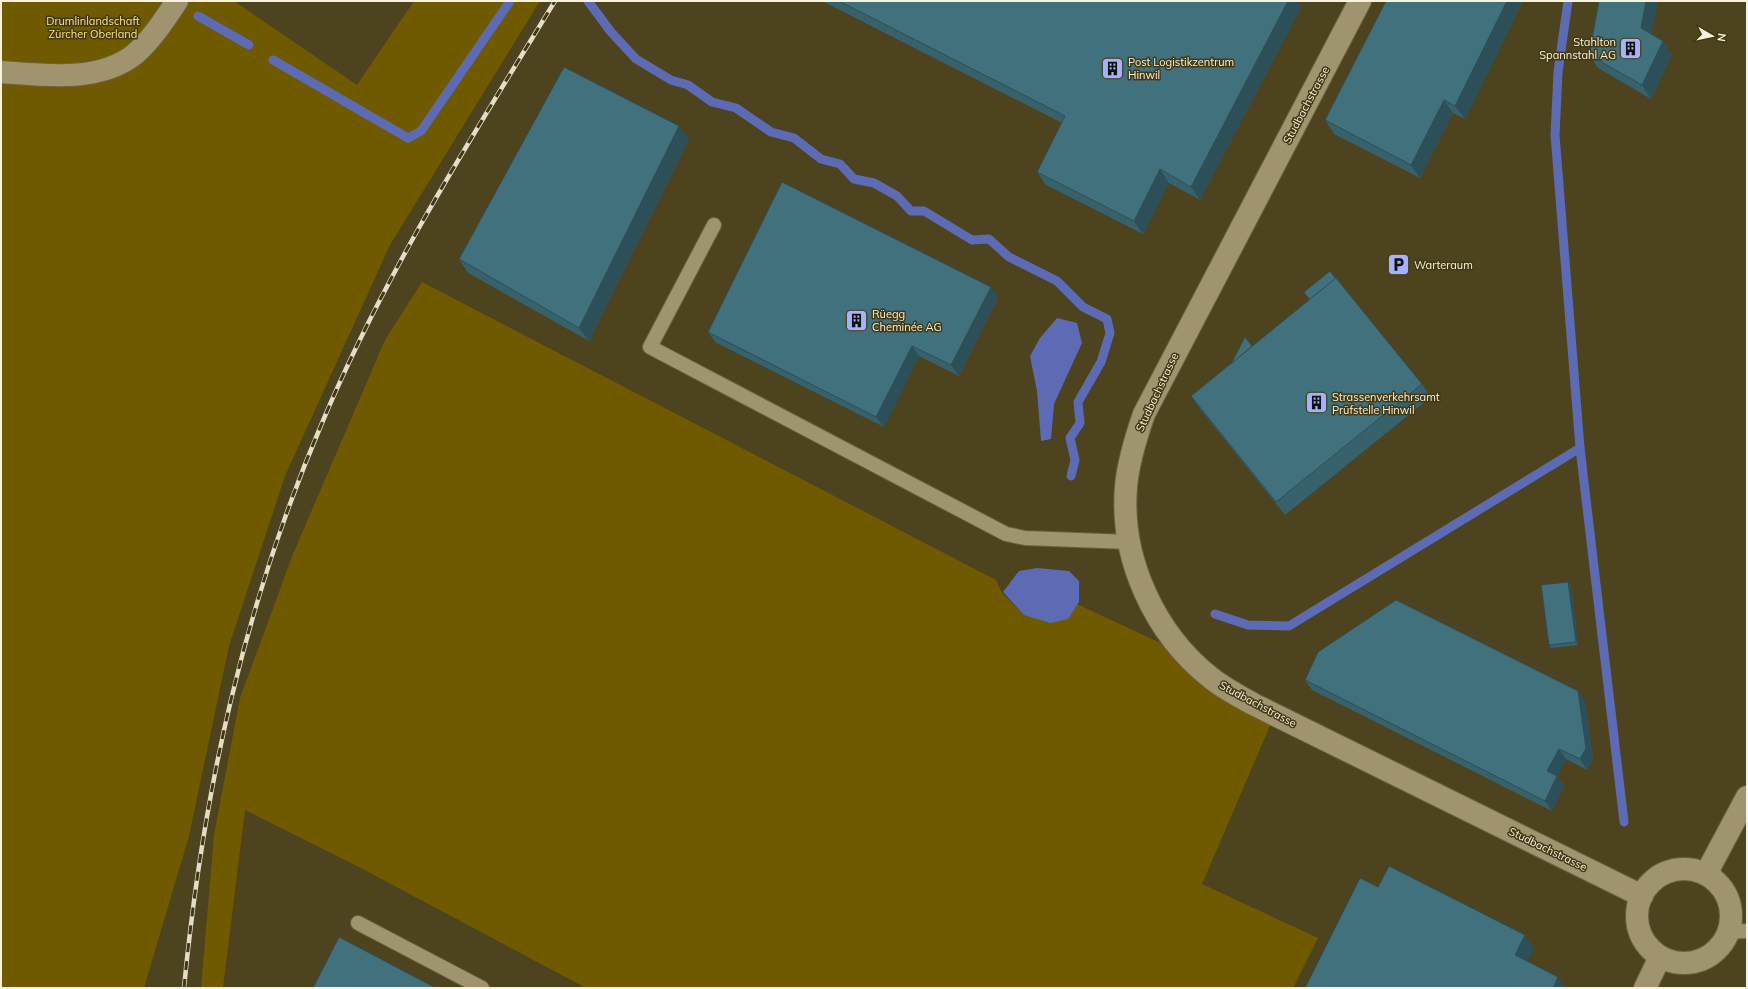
<svg xmlns="http://www.w3.org/2000/svg" width="1748" height="989" font-family="Mulish,sans-serif">
<style>
.green{fill:#6f5a00}
.water{fill:#5d6bb5}
.lines{fill:none;stroke-linecap:round;stroke-linejoin:round}
.stream{stroke:#5d6bb5;stroke-width:9}
.service-casing{stroke:#6a6240;stroke-width:16}
.minor-casing{stroke:#6a6240;stroke-width:24}
.service{stroke:#9f946e;stroke-width:14}
.minor{stroke:#9f946e;stroke-width:22}
.rail-casing{stroke:#e4dec8;stroke-width:4.5}
.rail{stroke:#423813;stroke-width:3;stroke-dasharray:9;stroke-linecap:butt}
.wall{fill:#37616b}
.shaded-wall{fill:#2d4f57}
.building{fill:#40717c;stroke:#2d4f57}
.labels{text-anchor:middle;dominant-baseline:central;stroke-width:3;stroke-linejoin:round;paint-order:stroke}
.park-label{font-size:11px;fill:#fde284;stroke:#423813}
.poi-label{font-size:11px;fill:#f8f3de;stroke:#423813;text-anchor:start}
.street-label{font-size:11px;fill:#f8f3de;stroke:#423813}
</style>
<rect width="100%" height="100%" fill="#4d431e"/>
<g class="green">
<path d="M1,1H234L357,85L414,1H540L390,245L285,476L229,646L189,836L144,988H1Z"/>
<path d="M422,282L996,580L1002,593L1024,615L1077,604L1186,655L1275,714L1202,884L1318,938L1293,988H586L359,867L245,810L223,988H201L214,835L240,698L293,554L385,340Z"/>
</g>
<g class="water">
<path d="M1057,318L1077,323L1082,343L1054,404L1051,439L1041,441L1037,391L1030,356L1040,338Z"/>
<path d="M1037,568L1069,571L1079,581V602L1068,619L1050,623L1024,615L1003,592L1019,571Z"/>
</g>
<g class="lines">
<g class="stream">
<path d="M588,1L611,32L636,59L671,80L688,85L712,102L736,108L771,132L794,138L821,159L840,164L854,179L874,183L897,196L911,211H924L972,240L989,239L1009,257L1057,281L1083,307L1107,319L1110,333L1101,362L1078,402L1080,423L1070,438L1075,460L1071,476"/>
<path d="M1568,1L1558,72L1555,135L1580,448L1624,822"/>
<path d="M198,16L249,45"/>
<path d="M273,60L408,138L421,131L510,1"/>
<path d="M1215,614L1248,625L1289,626L1580,448"/>
</g>
<defs>
<g id="service">
<path d="M714,225L650,347L1006,534L1025,538L1129,542"/>
<path d="M358,923L482,988"/>
<path d="M1728,932L1747,931"/>
</g>
<g id="minor">
<path d="M1360,1L1144,414C1136,437 1128,462 1126,487C1120,559 1155,634 1211,678C1225,689 1240,697 1255,705L1642,896"/>
<path d="M1,72C44,75 99,83 135,54C152,39 165,19 177,1"/>
<circle cx="1684" cy="916" r="47"/>
<path d="M1706,874L1747,797"/>
<path d="M1645,988L1660,957"/>
</g>
</defs>
<use href="#service" class="service-casing"/>
<use href="#minor" class="minor-casing"/>
<use href="#service" class="service"/>
<use href="#minor" class="minor"/>
<defs>
<path id="rail" d="M184,988C203,791 244,606 322,423C384,275 471,138 555,1"/>
</defs>
<use href="#rail" class="rail-casing"/>
<use href="#rail" class="rail"/>
</g>
<g class="wall">
<path d="M822,1H1297L1301,7L1200,200L1169,183L1143,234L1046,185L1037,172L1062,123Z"/>
<path d="M1386,1H1523L1465,119L1453,113L1420,178L1334,134L1325,120Z"/>
<path d="M1599,1H1658L1651,34L1663,41L1672,54L1651,99L1598,68L1589,55Z"/>
<path d="M689,139L589,341L468,273L459,259Z"/>
<path d="M1304,292L1422,384L1431,397L1285,515L1200,409L1191,396L1310,300Z"/>
<path d="M998,297L959,376L919,356L884,427L715,342L708,332Z"/>
<path d="M1568,582L1571,586L1578,645L1551,648L1549,645Z"/>
<path d="M1305,680L1585,701L1593,759L1587,770L1566,759L1557,776L1564,786L1552,811L1312,690Z"/>
</g>
<g class="shaded-wall">
<path d="M1288,1H1297L1301,7L1200,200L1191,187Z"/>
<path d="M1507,1H1523L1465,119L1455,106Z"/>
<path d="M1646,1H1658L1650,41L1641,28Z"/>
<path d="M1663,41L1672,54L1651,99L1642,85Z"/>
<path d="M1444,100L1453,113L1420,178L1411,165Z"/>
<path d="M679,126L689,139L589,341L579,328Z"/>
<path d="M1160,169L1169,183L1143,234L1134,221Z"/>
<path d="M991,287L998,297L959,376L951,365Z"/>
<path d="M912,346L919,356L884,427L876,417Z"/>
<path d="M1568,582L1571,586L1578,645L1576,642Z"/>
<path d="M1578,691L1585,701L1593,759L1587,770L1580,759Z"/>
<path d="M1559,749L1566,759L1557,776L1564,786L1552,811L1545,801L1547,771Z"/>
<path d="M1525,935L1534,948L1525,968L1515,955Z"/>
<path d="M1558,977L1566,988H1553Z"/>
</g>
<g class="building">
<path d="M839,1H1288L1191,187L1160,169L1134,221L1037,172L1065,116Z"/>
<path d="M1386,1H1507L1455,106L1444,100L1411,165L1325,120Z"/>
<path d="M1599,1H1646L1641,28L1663,41L1642,85L1589,55Z"/>
<path d="M564,67L679,126L579,328L459,259Z"/>
<path d="M782,182L991,287L951,365L912,346L876,417L708,332Z"/>
<path d="M1330,271L1336,279L1310,300L1304,292Z"/>
<path d="M1336,278L1422,384L1276,502L1191,396Z"/>
<path d="M1245,337L1252,346L1231,364Z"/>
<path d="M1568,582L1576,642L1549,645L1541,585Z"/>
<path d="M1396,600L1578,691L1586,748L1580,759L1559,749L1547,771L1557,776L1545,801L1305,680L1318,652Z"/>
<path d="M1389,866L1525,935L1515,955L1558,977L1553,988H1305L1360,878L1378,887Z"/>
<path d="M339,937L436,988H313Z"/>
</g>
<defs>
<symbol id="building-square" viewBox="-11 -11 22 22"><rect x="-9" y="-9" width="18" height="18" rx="4" fill="#a2b2fd" stroke="#423813"/><path d="M-4-6H4V6H1V3H-1V6H-4ZM-2.5-4.3h1.7v1.8h-1.7ZM.8-4.3h1.7v1.8H.8ZM-2.5-1h1.7V.8h-1.7ZM.8-1h1.7V.8H.8Z" fill="#111"/></symbol>
<symbol id="parking-square" viewBox="-11 -11 22 22"><rect x="-9" y="-9" width="18" height="18" rx="4" fill="#a2b2fd" stroke="#423813"/><path d="M-3.5-5.5H1a3.5 3.5 0 0 1 0 7H-1V5.5H-3.5ZM-1-3.4V-.6H.8a1.4 1.4 0 0 0 0-2.8Z" fill="#111"/></symbol>
</defs>
<g fill-rule="evenodd">
<use href="#building-square" x="1618" y="36" width="25" height="25"/>
<use href="#building-square" x="1100" y="56" width="25" height="25"/>
<use href="#parking-square" x="1386" y="252" width="25" height="25"/>
<use href="#building-square" x="844" y="308" width="25" height="25"/>
<use href="#building-square" x="1304" y="390" width="25" height="25"/>
</g>
<g class="labels">
<g class="park-label">
<text x="93" y="21">Drumlinlandschaft<tspan x="93" dy="13">Zürcher Oberland</tspan></text>
</g>
<g class="poi-label">
<text x="1616" y="42" text-anchor="end">Stahlton<tspan x="1616" dy="13">Spannstahl AG</tspan></text>
<text x="1128" y="62">Post Logistikzentrum<tspan x="1128" dy="13">Hinwil</tspan></text>
<text x="1414" y="265">Warteraum</text>
<text x="872" y="314">Rüegg<tspan x="872" dy="13">Cheminée AG</tspan></text>
<text x="1332" y="397">Strassenverkehrsamt<tspan x="1332" dy="13">Prüfstelle Hinwil</tspan></text>
</g>
<g class="street-label">
<text transform="translate(1306 105) rotate(-62)">Studbachstrasse</text>
<text transform="translate(1157 392) rotate(-65)">Studbachstrasse</text>
<text transform="translate(1258 704) rotate(28)">Studbachstrasse</text>
<text transform="translate(1548 849) rotate(26)">Studbachstrasse</text>
</g>
</g>
<rect width="1748" height="989" fill="none" stroke="#f8f3de" stroke-width="4"/>
<g transform="translate(1712 36) rotate(99)" stroke="#423813" stroke-width="3" paint-order="stroke">
<path d="M0-3L7 15L0 10L-7 15Z" fill="#f8f3de"/>
<text y="-6" font-size="11" font-weight="bold" text-anchor="middle" fill="#f8f3de">N</text>
</g>
</svg>
